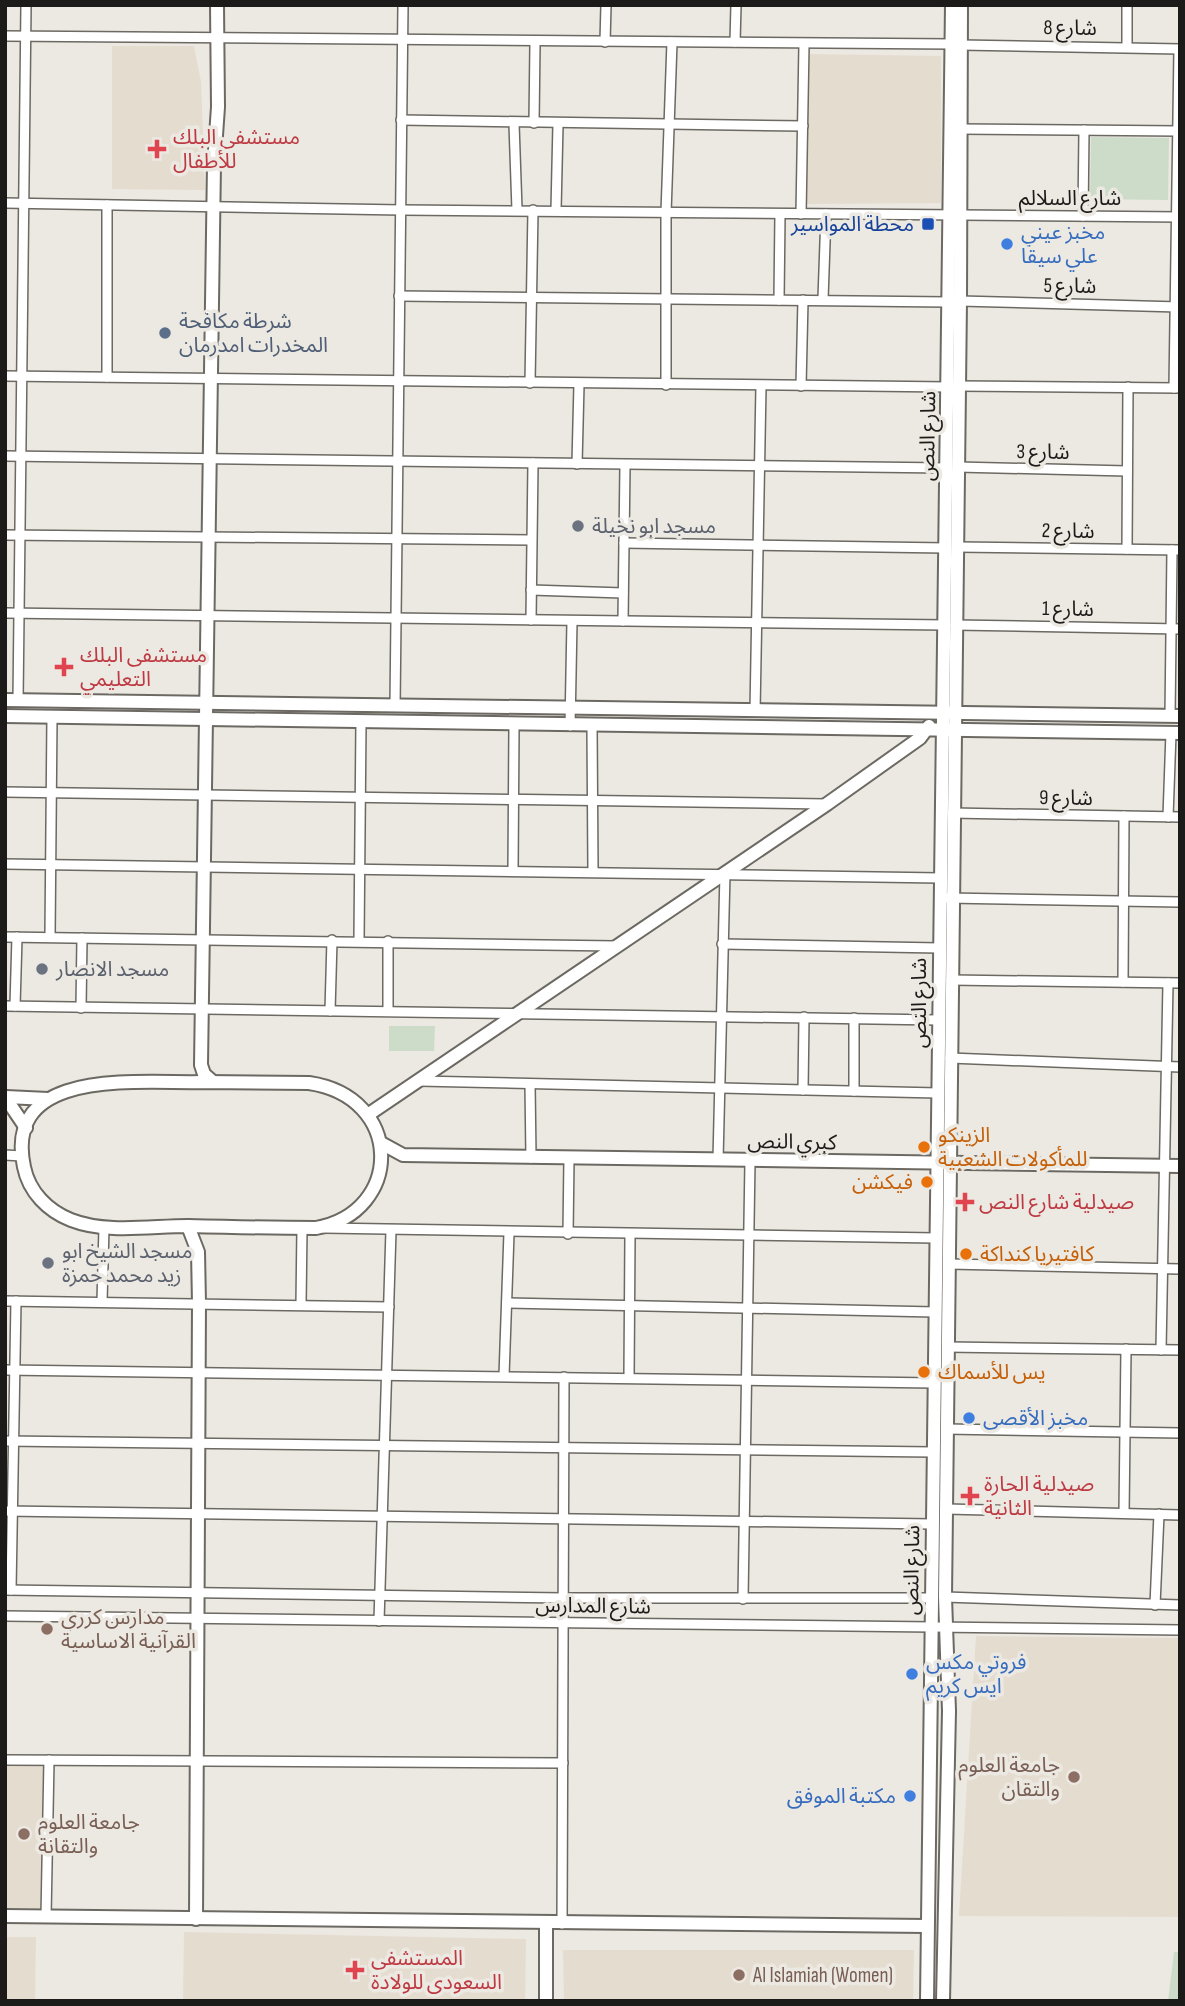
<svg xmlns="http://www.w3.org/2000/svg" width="1185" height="2006" font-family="'Sofia Sans Condensed','Noto Sans Arabic',sans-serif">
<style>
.built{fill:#e5dcd0}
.green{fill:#ccdcc9}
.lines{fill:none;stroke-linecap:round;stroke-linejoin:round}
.street-casing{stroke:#6c6963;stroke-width:12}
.secondary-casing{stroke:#6c6963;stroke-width:16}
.street{stroke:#fff;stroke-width:9}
.secondary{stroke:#fff;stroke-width:12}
.health-dot{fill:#e0444e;stroke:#ece8e2;stroke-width:2.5}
.transit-dot{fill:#1a4fb4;stroke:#ece8e2;stroke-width:2.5}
.shop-dot{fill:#3f7fe0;stroke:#ece8e2;stroke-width:2.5}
.service-dot{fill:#5c6f8a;stroke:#ece8e2;stroke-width:2.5}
.worship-dot{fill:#6b7280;stroke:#ece8e2;stroke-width:2.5}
.food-dot{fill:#e8710a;stroke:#ece8e2;stroke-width:2.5}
.education-dot{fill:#8d6e63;stroke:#ece8e2;stroke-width:2.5}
.labels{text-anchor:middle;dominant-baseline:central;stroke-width:7;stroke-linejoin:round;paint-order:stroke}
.street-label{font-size:21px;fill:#1d1b19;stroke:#ece8e2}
.health-label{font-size:21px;fill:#be3a42;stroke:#ece8e2;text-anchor:start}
.transit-label{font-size:21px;fill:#164399;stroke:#ece8e2;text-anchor:end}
.shop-label{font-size:21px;fill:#366cbe;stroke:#ece8e2;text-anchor:start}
.service-label{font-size:21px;fill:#4e5e75;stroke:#ece8e2;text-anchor:start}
.worship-label{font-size:21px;fill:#5b616d;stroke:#ece8e2;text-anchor:start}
.food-label{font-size:21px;fill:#c56008;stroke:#ece8e2;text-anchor:start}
.education-label{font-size:21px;fill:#785e54;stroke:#ece8e2;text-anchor:start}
</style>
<rect width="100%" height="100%" fill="#ece8e2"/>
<g class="built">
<path d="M112,46H194L201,82L205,190L112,189Z"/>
<path d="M809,54L941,56V203L806,204Z"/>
<path d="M976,1636L1180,1638V1917L959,1916Z"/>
<path d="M5,1760H44L42,1908H5Z"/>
<path d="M184,1932L526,1939L525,2001H183Z"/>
<path d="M5,1937H36L35,2001H5Z"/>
<path d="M563,1950H914L913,2001H564Z"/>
</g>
<g class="green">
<path d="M1091,137L1169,138L1168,200L1090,199Z"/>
<path d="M389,1026H435L434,1051H389Z"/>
<path d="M1174,1952H1180V2001H1168Z"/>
</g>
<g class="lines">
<defs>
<g id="street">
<path d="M1127,5V47"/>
<path d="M5,36L951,44"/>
<path d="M605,42L606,5"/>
<path d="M735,42L736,5"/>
<path d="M960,45L1180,49"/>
<path d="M401,120L803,126"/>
<path d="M534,123L535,43"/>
<path d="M514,124L517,210"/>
<path d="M959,129L1179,131"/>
<path d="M5,203L402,210L1180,217"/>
<path d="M107,205V377"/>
<path d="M556,210L558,124"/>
<path d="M801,214L804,44"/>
<path d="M1083,216L1084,130"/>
<path d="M399,296L948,302"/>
<path d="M823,299L826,214"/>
<path d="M779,300L780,214"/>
<path d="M960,301L1179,307"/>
<path d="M5,376L948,387"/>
<path d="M530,383L533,210"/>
<path d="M666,385V213L672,42"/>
<path d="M801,386L803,300"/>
<path d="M958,386L1177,388"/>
<path d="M1174,388L1179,49"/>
<path d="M5,456L946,468"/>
<path d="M577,464L579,384"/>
<path d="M958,467L1127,471"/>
<path d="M5,535L531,540"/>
<path d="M624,543L946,548"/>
<path d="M957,547L1180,550"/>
<path d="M1127,549L1128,387"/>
<path d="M531,590L623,593"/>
<path d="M5,613L945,625"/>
<path d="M531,620L533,463"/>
<path d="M623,621L625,465"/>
<path d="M955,625L1180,629"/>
<path d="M18,701L26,5"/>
<path d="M395,706L403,5"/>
<path d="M755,711L761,386"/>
<path d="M1170,716L1172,550"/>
<path d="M570,726L572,621"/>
<path d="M592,726L593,871"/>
<path d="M5,792L825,804"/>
<path d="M952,813L1180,817"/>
<path d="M1168,817L1171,733"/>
<path d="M5,864L940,878"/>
<path d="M513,871L514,726"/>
<path d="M947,898L1180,902"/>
<path d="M5,937L615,946"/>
<path d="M50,937L52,716"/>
<path d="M359,940L361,722"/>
<path d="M388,941V1011"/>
<path d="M722,944L939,948"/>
<path d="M951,980L1180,983"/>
<path d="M1123,982L1124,816"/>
<path d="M5,1006L938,1020"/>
<path d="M15,1006L17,937"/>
<path d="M81,1008L82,938"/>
<path d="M330,1011L332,940"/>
<path d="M950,1058L1180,1067"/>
<path d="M419,1081L938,1093"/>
<path d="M530,1084L531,1158"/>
<path d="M803,1090L804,1017"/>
<path d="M854,1091V1018"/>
<path d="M5,1155L22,1156"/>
<path d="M718,1160L725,873"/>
<path d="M324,1228L936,1238"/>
<path d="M568,1234L569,1158"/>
<path d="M949,1264L1180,1269"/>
<path d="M5,1301L389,1307"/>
<path d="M102,1302L104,1227"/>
<path d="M507,1303L935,1312"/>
<path d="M301,1305L302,1228"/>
<path d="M947,1347L1180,1350"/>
<path d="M1161,1350L1168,983"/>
<path d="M5,1370L934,1383"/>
<path d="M504,1376L509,1233"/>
<path d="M629,1378L630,1235"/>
<path d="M946,1429L1180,1433"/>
<path d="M5,1441L933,1452"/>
<path d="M946,1509L1180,1515"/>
<path d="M5,1511L932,1524"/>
<path d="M1124,1513L1126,1349"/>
<path d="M5,1590L563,1598H930"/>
<path d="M11,1590L16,1301"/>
<path d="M945,1597L1180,1605"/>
<path d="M743,1599L750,1161"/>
<path d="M1155,1605L1159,1514"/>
<path d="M5,1616L1180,1630"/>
<path d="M379,1621L391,1230"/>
<path d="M5,1760L563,1763"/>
<path d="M46,1917L49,1760"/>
<path d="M562,1924L564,1377"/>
</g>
<g id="secondary">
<path d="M5,700L1180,716"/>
<path d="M5,716L1180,733"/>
<path d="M203,1082L309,1083C404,1097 404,1212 316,1228C273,1228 230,1227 188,1226C151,1226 107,1234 71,1220C48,1211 29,1192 24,1167C2,1065 143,1084 203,1082Z"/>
<path d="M213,1082L204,1074L201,1065L214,164L218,107L217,5"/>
<path d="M5,1097L26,1128"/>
<path d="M6,1097L48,1099"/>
<path d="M369,1114L827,804L920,738L929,726"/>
<path d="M381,1143L403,1155L1180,1166"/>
<path d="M188,1226L198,1252L199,1303L196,1919"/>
<path d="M5,1916L927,1926"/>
<path d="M546,2001V1923"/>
<path d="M927,2001L952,5"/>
<path d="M943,2001L949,1711L945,1597L960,301L961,5"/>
</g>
</defs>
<use href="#street" class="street-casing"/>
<use href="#secondary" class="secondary-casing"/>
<use href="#street" class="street"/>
<use href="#secondary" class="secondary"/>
</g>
<g class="health-dot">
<path d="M153.5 138.5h7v7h7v7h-7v7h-7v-7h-7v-7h7z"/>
<path d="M60.5 656.5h7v7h7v7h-7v7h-7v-7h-7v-7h7z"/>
<path d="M961.5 1191.5h7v7h7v7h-7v7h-7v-7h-7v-7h7z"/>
<path d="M966.5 1485.5h7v7h7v7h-7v7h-7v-7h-7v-7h7z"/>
<path d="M351.5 1959.5h7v7h7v7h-7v7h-7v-7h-7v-7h7z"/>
</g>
<rect class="transit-dot" x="921" y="217" width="14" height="14" rx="3.5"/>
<g class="shop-dot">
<circle cx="1007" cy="244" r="7"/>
<circle cx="969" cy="1418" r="7"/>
<circle cx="912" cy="1674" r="7"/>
<circle cx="910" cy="1796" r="7"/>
</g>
<circle class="service-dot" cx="165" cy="333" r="7"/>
<g class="worship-dot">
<circle cx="578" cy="526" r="7"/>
<circle cx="42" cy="969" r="7"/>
<circle cx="48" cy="1263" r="7"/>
</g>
<g class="food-dot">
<circle cx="924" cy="1147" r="7"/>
<circle cx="927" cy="1182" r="7"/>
<circle cx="966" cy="1254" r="7"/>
<circle cx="924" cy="1372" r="7"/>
</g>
<g class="education-dot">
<circle cx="47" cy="1629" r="7"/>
<circle cx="1074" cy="1777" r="7"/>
<circle cx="24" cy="1834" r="7"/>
<circle cx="739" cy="1975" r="7"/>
</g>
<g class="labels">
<g class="street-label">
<text transform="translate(1070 28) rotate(1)">شارع 8</text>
<text x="1070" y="198">شارع السلالم</text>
<text transform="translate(1070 286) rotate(1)">شارع 5</text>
<text transform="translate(928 436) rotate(-89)">شارع النص</text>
<text transform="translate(1043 452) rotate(1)">شارع 3</text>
<text transform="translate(1068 531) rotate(1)">شارع 2</text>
<text transform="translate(1068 609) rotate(1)">شارع 1</text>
<text transform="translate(1066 798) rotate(1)">شارع 9</text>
<text transform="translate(919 1003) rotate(-90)">شارع النص</text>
<text transform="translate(792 1142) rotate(1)">كبري النص</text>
<text transform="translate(912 1570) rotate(-89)">شارع النص</text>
<text transform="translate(593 1606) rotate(1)">شارع المدارس</text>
</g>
<g class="health-label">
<text x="173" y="137">مستشفى البلك<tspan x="173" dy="24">للأطفال</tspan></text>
<text x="80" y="655">مستشفى البلك<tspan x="80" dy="24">التعليمي</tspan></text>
<text x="979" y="1202">صيدلية شارع النص</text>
<text x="984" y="1484">صيدلية الحارة<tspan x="984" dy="24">الثانية</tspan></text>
<text x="371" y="1958">المستشفى<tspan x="371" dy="24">السعودى للولادة</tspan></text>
</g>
<g class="transit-label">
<text x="914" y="224">محطة المواسير</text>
</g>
<g class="shop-label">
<text x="1021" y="232">مخبز عيني<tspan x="1021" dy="24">علي سيقا</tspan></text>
<text x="983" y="1418">مخبز الأقصى</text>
<text x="926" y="1662">فروتي مكس<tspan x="926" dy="24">ايس كريم</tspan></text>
<text x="896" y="1796" text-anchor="end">مكتبة الموفق</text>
</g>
<g class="service-label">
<text x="179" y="321">شرطة مكافحة<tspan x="179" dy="24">المخدرات امدرمان</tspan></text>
</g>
<g class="worship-label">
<text x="592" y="526">مسجد ابو نخيلة</text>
<text x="56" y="969">مسجد الانصار</text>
<text x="62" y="1251">مسجد الشيخ ابو<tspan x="62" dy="24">زيد محمد حمزة</tspan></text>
</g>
<g class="food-label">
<text x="938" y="1135">الزينكو<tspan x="938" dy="24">للمأكولات الشعبية</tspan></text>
<text x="913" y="1182" text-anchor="end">فيكشن</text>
<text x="980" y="1254">كافتيريا كنداكة</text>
<text x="938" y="1372">يس للأسماك</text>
</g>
<g class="education-label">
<text x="61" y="1617">مدارس كرري<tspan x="61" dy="24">القرآنية الاساسية</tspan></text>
<text x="1060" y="1765" text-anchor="end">جامعة العلوم<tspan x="1060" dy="24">والتقان</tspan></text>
<text x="38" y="1822">جامعة العلوم<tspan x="38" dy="24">والتقانة</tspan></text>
<text x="753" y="1975">Al Islamiah (Women)</text>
</g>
</g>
<rect width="1185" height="2006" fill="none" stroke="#1d1b19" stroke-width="14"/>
</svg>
